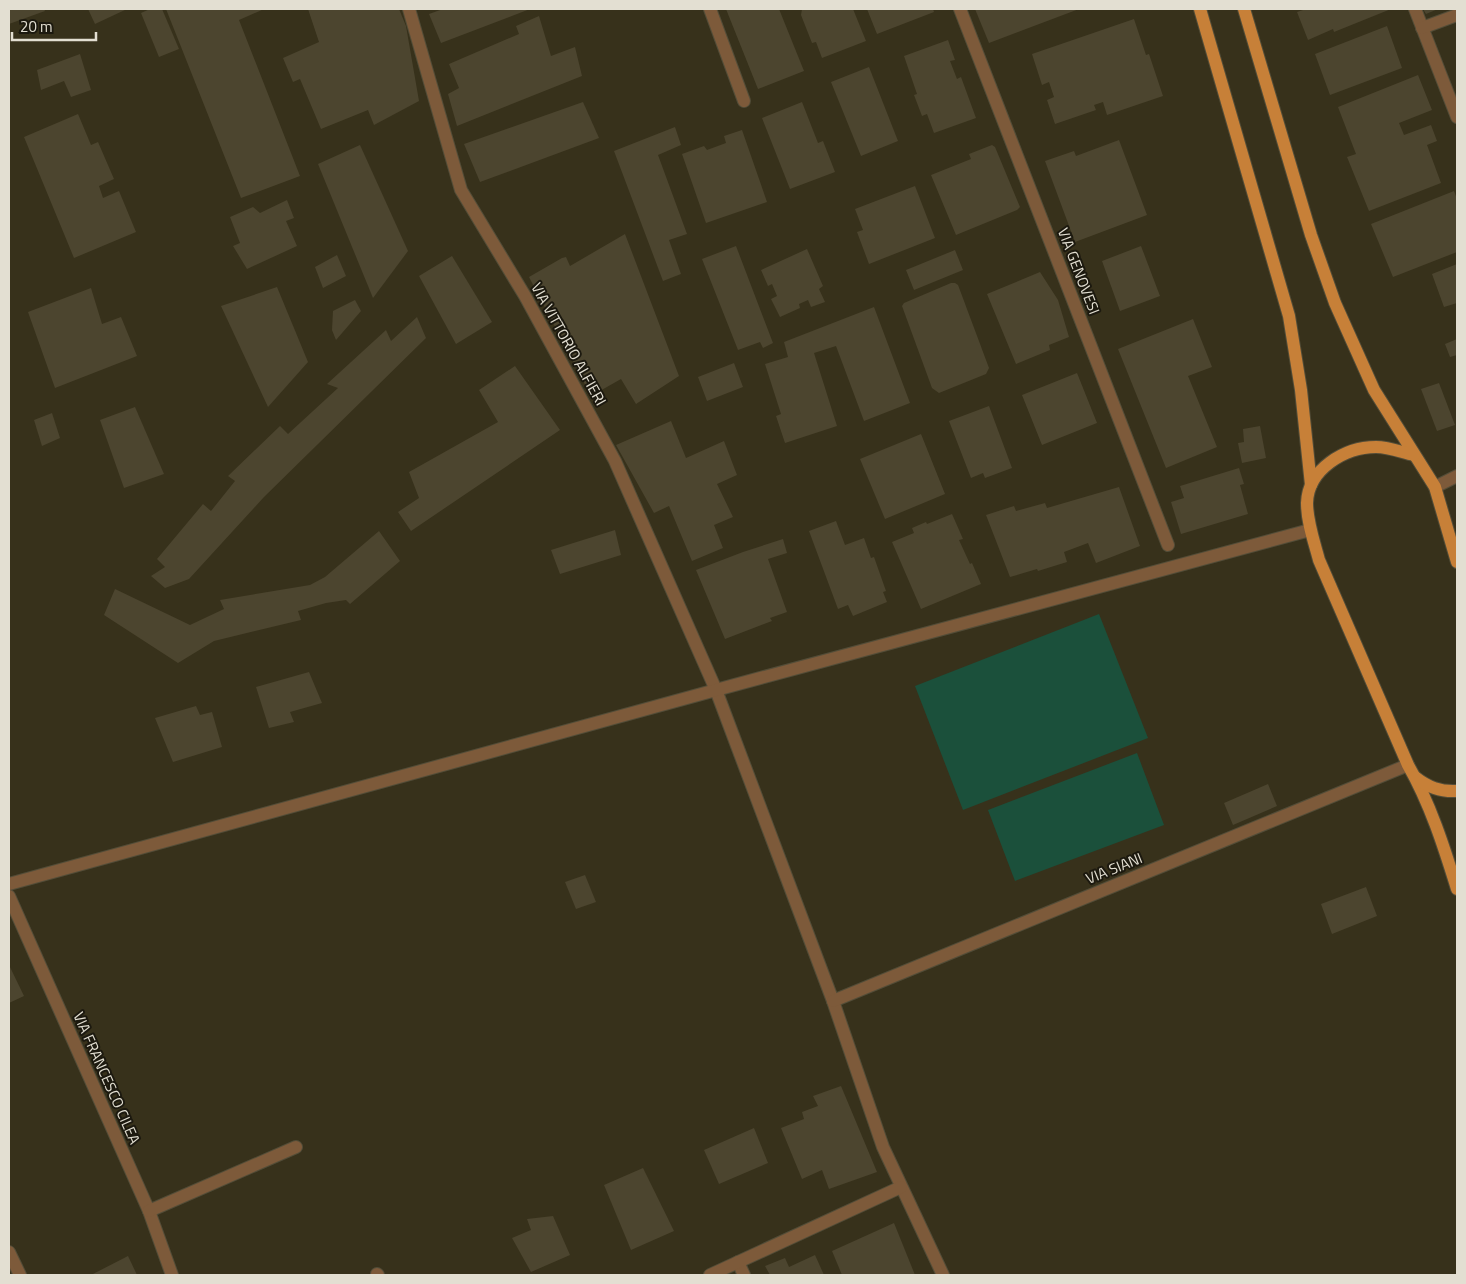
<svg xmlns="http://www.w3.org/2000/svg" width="1466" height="1284" font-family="'Titillium Web',sans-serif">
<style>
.green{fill:#1b503b}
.building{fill:#4c452f}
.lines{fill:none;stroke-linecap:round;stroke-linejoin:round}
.street-casing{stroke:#534d38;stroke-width:14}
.primary-casing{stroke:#534d38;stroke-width:14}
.street{stroke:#7d5a3a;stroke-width:12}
.primary{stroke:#c78038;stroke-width:12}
.labels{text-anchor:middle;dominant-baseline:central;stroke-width:4;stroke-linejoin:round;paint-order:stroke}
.street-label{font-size:15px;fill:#e3dfd2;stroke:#1c190f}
</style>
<rect width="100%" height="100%" fill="#37311b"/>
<g class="green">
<path d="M1099,614L1148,738L963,810L915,686Z"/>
<path d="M1137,753L1164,825L1015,881L988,810Z"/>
</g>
<g class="building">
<path d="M9,9H44L45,11L9,24Z"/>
<path d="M88,9H127L95,24Z"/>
<path d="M150,9H162L179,49L159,57L141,13Z"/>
<path d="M166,9H264L239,20L300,176L241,198Z"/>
<path d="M308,9H399L406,26L419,101L374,125L368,110L321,129L300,79L293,82L283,58L319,42Z"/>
<path d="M443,9H530L441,43L429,14Z"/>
<path d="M726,9H779L804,71L758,89Z"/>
<path d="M802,9H853L866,41L822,58L816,42L812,43L801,15Z"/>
<path d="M867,9H933L934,12L877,34Z"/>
<path d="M975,9H1079L989,43Z"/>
<path d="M1306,9H1391L1334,32L1333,29L1308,40L1297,12Z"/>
<path d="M1423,9H1438L1426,14Z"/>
<path d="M539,16L551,56L575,47L582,76L457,126L448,94L459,88L449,64L519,34L516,26Z"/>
<path d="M1134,19L1146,55L1149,54L1163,96L1107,115L1103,102L1094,105L1096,110L1055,124L1047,100L1054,97L1049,82L1042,85L1032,54Z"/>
<path d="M1387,26L1402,68L1330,95L1315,54Z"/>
<path d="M948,40L955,60L950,61L957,79L961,77L976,118L934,133L927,114L922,116L914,95L917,94L904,56Z"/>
<path d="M80,54L91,90L71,97L64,81L41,90L37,70Z"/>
<path d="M869,67L898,141L861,156L831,82Z"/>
<path d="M1418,75L1432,110L1399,123L1404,135L1431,125L1437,141L1427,145L1441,183L1369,211L1347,157L1356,154L1338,107Z"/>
<path d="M583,102L599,138L480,182L464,144Z"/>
<path d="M802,102L818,143L823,141L835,172L790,189L762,118Z"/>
<path d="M78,114L91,145L98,142L114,179L99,186L103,198L119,191L136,232L74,258L24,137Z"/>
<path d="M675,127L681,145L658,155L687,234L669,240L681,274L663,281L614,151Z"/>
<path d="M742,130L767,202L706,223L682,154L704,146L707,150L726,143L724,136Z"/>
<path d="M1119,140L1147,215L1075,242L1045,161L1074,151L1076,156Z"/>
<path d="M360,145L408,251L373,298L318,164Z"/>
<path d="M992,145L995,147L1020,207L1017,210L956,235L931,175L971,159L969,154Z"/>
<path d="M915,186L935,238L869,264L857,232L863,230L855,209Z"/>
<path d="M1454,191L1457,199V252L1393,277L1371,224Z"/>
<path d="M287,200L294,218L286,221L297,246L247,269L233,246L240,243L230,217L253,207L260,213Z"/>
<path d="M625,234L679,376L636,404L621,379L591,396L529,277L562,258L566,257L570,266Z"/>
<path d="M736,246L773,343L763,348L760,342L738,350L702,259Z"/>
<path d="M1141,246L1160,296L1120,311L1102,261Z"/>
<path d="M807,249L823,286L819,289L825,302L811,307L808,300L799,304L800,308L780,317L771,299L777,296L772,284L768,286L761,270Z"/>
<path d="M955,250L963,270L914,290L906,270Z"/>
<path d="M337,255L346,276L323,288L315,267Z"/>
<path d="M452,256L492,322L456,344L419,276Z"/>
<path d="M1457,264V303L1444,307L1432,274Z"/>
<path d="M1040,272L1058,300L1069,337L1049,345L1050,350L1016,364L987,294Z"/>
<path d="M951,283H955L958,285L989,368L986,374L939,393L932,388L902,306L904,303Z"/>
<path d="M277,287L308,362L268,407L221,306Z"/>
<path d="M91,288L102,324L121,317L137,356L55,388L28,312Z"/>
<path d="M355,300L361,311L336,340L332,330L333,311Z"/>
<path d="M874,307L910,403L864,421L836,346L814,353L837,426L785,443L776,416L781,414L765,364L788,357L784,342Z"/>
<path d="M417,317L426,338L264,497L189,579L165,588L151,576L165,567L157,559L203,504L211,511L235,481L228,476L280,426L288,434L338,388L327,384L386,330L391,341Z"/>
<path d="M1193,319L1212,367L1188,376L1217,447L1166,468L1118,349Z"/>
<path d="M1457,339V355L1450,357L1445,344Z"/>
<path d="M734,363L743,387L707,401L698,377Z"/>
<path d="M515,366L560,430L411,531L398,512L419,498L409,472L498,422L479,390Z"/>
<path d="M1077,373L1097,423L1042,445L1022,395Z"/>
<path d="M1439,383L1455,425L1437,431L1421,389Z"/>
<path d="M989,406L1012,468L985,478L983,473L971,478L949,421Z"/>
<path d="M135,407L164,474L124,488L100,420Z"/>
<path d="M52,413L60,438L42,446L34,420Z"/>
<path d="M671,421L686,458L724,441L737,475L717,484L733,517L714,525L723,548L692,561L669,506L654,513L616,445Z"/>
<path d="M1260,426L1266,458L1242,463L1238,443L1244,442L1243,429Z"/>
<path d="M921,434L945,494L885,519L860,459Z"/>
<path d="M1239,468L1244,484L1240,485L1248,514L1181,534L1171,502L1184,498L1180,486Z"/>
<path d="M1119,487L1140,546L1096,563L1088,543L1064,552L1067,562L1038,571L1037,569L1010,577L986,515L1014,506L1016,511L1045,503L1047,508Z"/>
<path d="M952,514L963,539L959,540L970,564L972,563L981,584L921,609L892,542L914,533L912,528L926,522L927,524Z"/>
<path d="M836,521L845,545L864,538L871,558L874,557L886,591L883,592L887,602L853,616L848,605L838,609L809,531Z"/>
<path d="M615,530L621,555L560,574L551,550Z"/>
<path d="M379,531L400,561L350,604L346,600L326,603L298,611L301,620L214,641L178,663L104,615L115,589L190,625L224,609L220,600L310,585L325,577Z"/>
<path d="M783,539L787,553L768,559L787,612L770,618L772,621L725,639L696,570L743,552Z"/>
<path d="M309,672L322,703L290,712L294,722L269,728L256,687Z"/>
<path d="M196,706L200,715L212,712L222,747L173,762L155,718Z"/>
<path d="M1268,784L1277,806L1233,825L1224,803Z"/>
<path d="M585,875L596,902L576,909L565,882Z"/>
<path d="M1366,887L1377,916L1332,934L1321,904Z"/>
<path d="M9,965L24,996L9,1003Z"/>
<path d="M841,1086L877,1172L829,1189L822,1170L802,1179L781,1128L804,1119L802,1112L818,1106L813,1096Z"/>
<path d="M754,1128L768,1163L719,1184L704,1150Z"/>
<path d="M643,1168L674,1231L631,1250L604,1185Z"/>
<path d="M553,1216L570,1255L531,1272L512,1238L531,1230L527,1219Z"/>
<path d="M894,1223L915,1275H842L832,1251Z"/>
<path d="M815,1255L824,1275H770L765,1266L785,1258L789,1267Z"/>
<path d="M128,1256L137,1275H91Z"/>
</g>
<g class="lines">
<defs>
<g id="street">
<path d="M409,9L461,190L525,296L615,461L716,690L833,1001L883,1147L943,1275"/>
<path d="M710,9L744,101"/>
<path d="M960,9L1168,545"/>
<path d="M1415,9L1457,117"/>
<path d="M1422,28L1457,15"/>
<path d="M1435,487L1457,476"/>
<path d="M9,884L716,690L1310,530"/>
<path d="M9,896L149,1211L172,1275"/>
<path d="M833,1001L1408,765"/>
<path d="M149,1211L296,1147"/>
<path d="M9,1252L20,1275"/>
<path d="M738,1262L744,1275"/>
<path d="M377,1274L378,1275"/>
<path d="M710,1275L901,1187"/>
</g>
<g id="primary">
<path d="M1200,9L1289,316L1301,390L1311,485"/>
<path d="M1244,9L1311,235L1335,303L1374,390L1435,487L1457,562"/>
<path d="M1414,455C1401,452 1389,447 1376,447C1345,447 1308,469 1307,503C1307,522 1314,541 1319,560L1408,765C1430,803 1444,847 1457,889"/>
<path d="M1415,777C1428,787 1440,792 1457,791"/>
</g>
</defs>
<use href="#street" class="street-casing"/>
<use href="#primary" class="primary-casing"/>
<use href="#street" class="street"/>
<use href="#primary" class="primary"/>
</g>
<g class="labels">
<g class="street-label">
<text transform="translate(1079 271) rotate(69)">VIA GENOVESI</text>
<text transform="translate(569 344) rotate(61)">VIA VITTORIO ALFIERI</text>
<text transform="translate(1114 868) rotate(-22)">VIA SIANI</text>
<text transform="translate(107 1078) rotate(66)">VIA FRANCESCO CILEA</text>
</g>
</g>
<rect width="1466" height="1284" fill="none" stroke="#e3dfd2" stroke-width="20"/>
<path d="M12 32v8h84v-8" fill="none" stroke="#e3dfd2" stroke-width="2.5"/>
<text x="20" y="32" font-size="15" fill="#e3dfd2" stroke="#1c190f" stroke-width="4" paint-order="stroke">20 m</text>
</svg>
